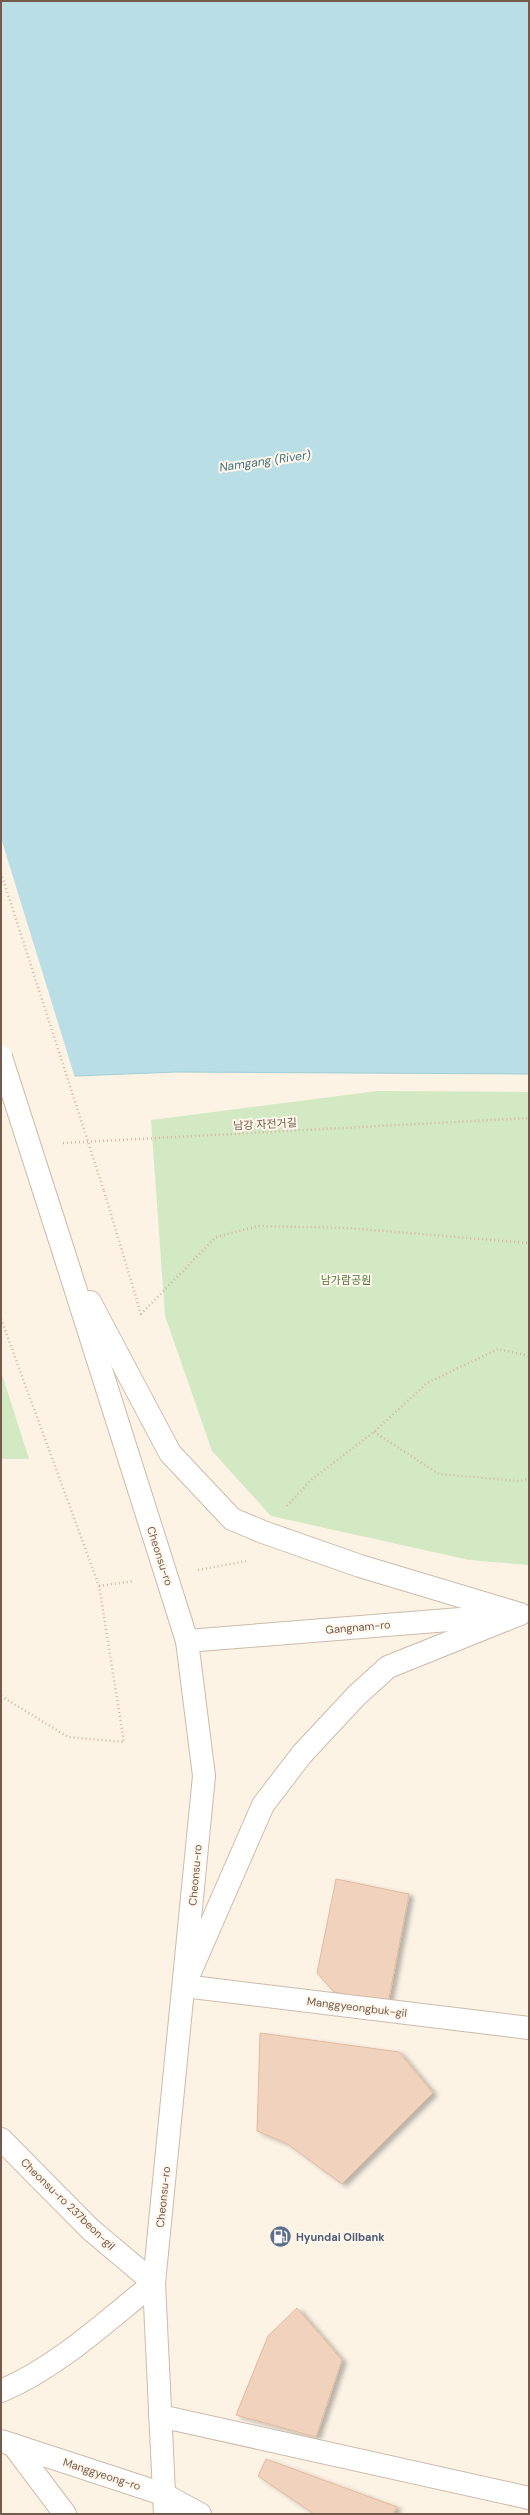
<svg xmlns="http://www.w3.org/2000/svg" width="530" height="2515" font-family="'DM Sans','Noto Sans KR',sans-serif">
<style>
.green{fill:#d2e9c3}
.water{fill:#b9dee5;stroke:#a0ced7}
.pier{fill:#fcf3e5}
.building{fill:#f1d2bd;stroke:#e3b99d;filter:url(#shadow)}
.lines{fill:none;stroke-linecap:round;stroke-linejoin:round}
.minor-casing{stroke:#cdbbab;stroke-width:24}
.path{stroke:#d6b5a0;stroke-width:2.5;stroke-dasharray:1 3;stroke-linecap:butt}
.minor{stroke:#fff;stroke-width:22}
.minor-bridge-casing{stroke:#cdbbab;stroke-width:24;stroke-linecap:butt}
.path-bridge{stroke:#d6b5a0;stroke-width:2.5;stroke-dasharray:1 3;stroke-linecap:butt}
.minor-bridge{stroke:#fff;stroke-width:22}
.labels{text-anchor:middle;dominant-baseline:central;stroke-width:4;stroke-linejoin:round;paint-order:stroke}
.street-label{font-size:11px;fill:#745a4a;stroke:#fff7eb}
.park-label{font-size:11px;fill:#527a42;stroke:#fff7eb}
.service-label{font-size:11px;font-weight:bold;fill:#4e5e75;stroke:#fff7eb;text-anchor:start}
.water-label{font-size:12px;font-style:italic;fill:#417580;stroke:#fff7eb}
</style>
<defs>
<filter id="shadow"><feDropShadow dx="4.5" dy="2.5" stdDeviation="2" flood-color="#0004"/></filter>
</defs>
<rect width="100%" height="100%" fill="#fcf3e5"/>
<g class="green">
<path d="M378,1091L529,1092V1565L469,1560L271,1516L212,1451L165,1316L151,1120Z"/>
<path d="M1,1371L29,1459H1Z"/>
</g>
<path class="water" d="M1,1H529V1074L176,1072L1,1079Z"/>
<path class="pier" d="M1,838L75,1078L1,1081Z"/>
<g class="building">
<path d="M336,1879L409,1894L388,2003L334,1992L317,1973Z"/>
<path d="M260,2033L399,2052L433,2093L342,2184L286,2143L257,2131Z"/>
<path d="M297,2308L342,2360L316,2437L236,2415L268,2336Z"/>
<path d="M266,2459L397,2507L393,2514H314L258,2476Z"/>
</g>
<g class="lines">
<defs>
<g id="minor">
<path d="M64,1253L187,1641L204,1776L154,2283L165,2514"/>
<path d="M90,1302L170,1453L232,1519L263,1532L360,1566L520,1614"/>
<path d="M520,1614L388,1667L357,1695L302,1754L263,1805L184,1986L529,2028"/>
<path d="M187,1641L498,1616"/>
<path d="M1,2139L90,2229L154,2283C106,2321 58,2367 1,2391"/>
<path d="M160,2416L529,2498"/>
<path d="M1,2441L163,2494L200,2514"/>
<path d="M13,2445L65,2514"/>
</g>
</defs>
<use href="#minor" class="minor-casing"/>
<g class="path">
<path d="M63,1143L529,1118"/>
<path d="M104,1191L141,1314L216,1237L259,1226L348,1228L529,1243"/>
<path d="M1,1319L99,1586L124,1742L68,1737L1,1696"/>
<path d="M374,1432L439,1474L519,1481L529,1479"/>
<path d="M287,1506L311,1480L374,1432L427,1383L498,1349L529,1356"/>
<path d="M198,1570L246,1561"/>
<path d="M99,1586L134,1581"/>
</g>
<use href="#minor" class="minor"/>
<defs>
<path id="minor-bridge" d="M1,1057L64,1253"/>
</defs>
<use href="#minor-bridge" class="minor-bridge-casing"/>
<path class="path-bridge" d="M1,873L104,1191"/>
<use href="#minor-bridge" class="minor-bridge"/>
</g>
<defs>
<symbol id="fuel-disc" viewBox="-11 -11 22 22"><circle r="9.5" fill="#5c6f8a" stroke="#fff7eb"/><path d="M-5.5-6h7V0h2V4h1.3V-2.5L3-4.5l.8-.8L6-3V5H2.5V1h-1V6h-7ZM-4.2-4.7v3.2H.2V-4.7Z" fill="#fff"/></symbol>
</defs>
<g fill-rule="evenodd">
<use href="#fuel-disc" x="268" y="2224" width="25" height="25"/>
</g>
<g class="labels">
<g class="street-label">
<text transform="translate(265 1124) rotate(-3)">남강 자전거길</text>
<text transform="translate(160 1556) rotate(72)">Cheonsu-ro</text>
<text transform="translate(358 1627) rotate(-5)">Gangnam-ro</text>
<text transform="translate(195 1875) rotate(-85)">Cheonsu-ro</text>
<text transform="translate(357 2007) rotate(7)">Manggyeongbuk-gil</text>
<text transform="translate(163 2197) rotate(-84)">Cheonsu-ro</text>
<text transform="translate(68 2204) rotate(44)">Cheonsu-ro 237beon-gil</text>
<text transform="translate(102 2474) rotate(18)">Manggyeong-ro</text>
</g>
<g class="park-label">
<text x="346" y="1280">남가람공원</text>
</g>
<g class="service-label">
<text x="296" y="2237">Hyundai Oilbank</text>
</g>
<g class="water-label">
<text transform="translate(265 461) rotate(-8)">Namgang (River)</text>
</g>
</g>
<rect width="530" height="2515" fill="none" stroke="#745a4a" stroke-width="4"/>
</svg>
